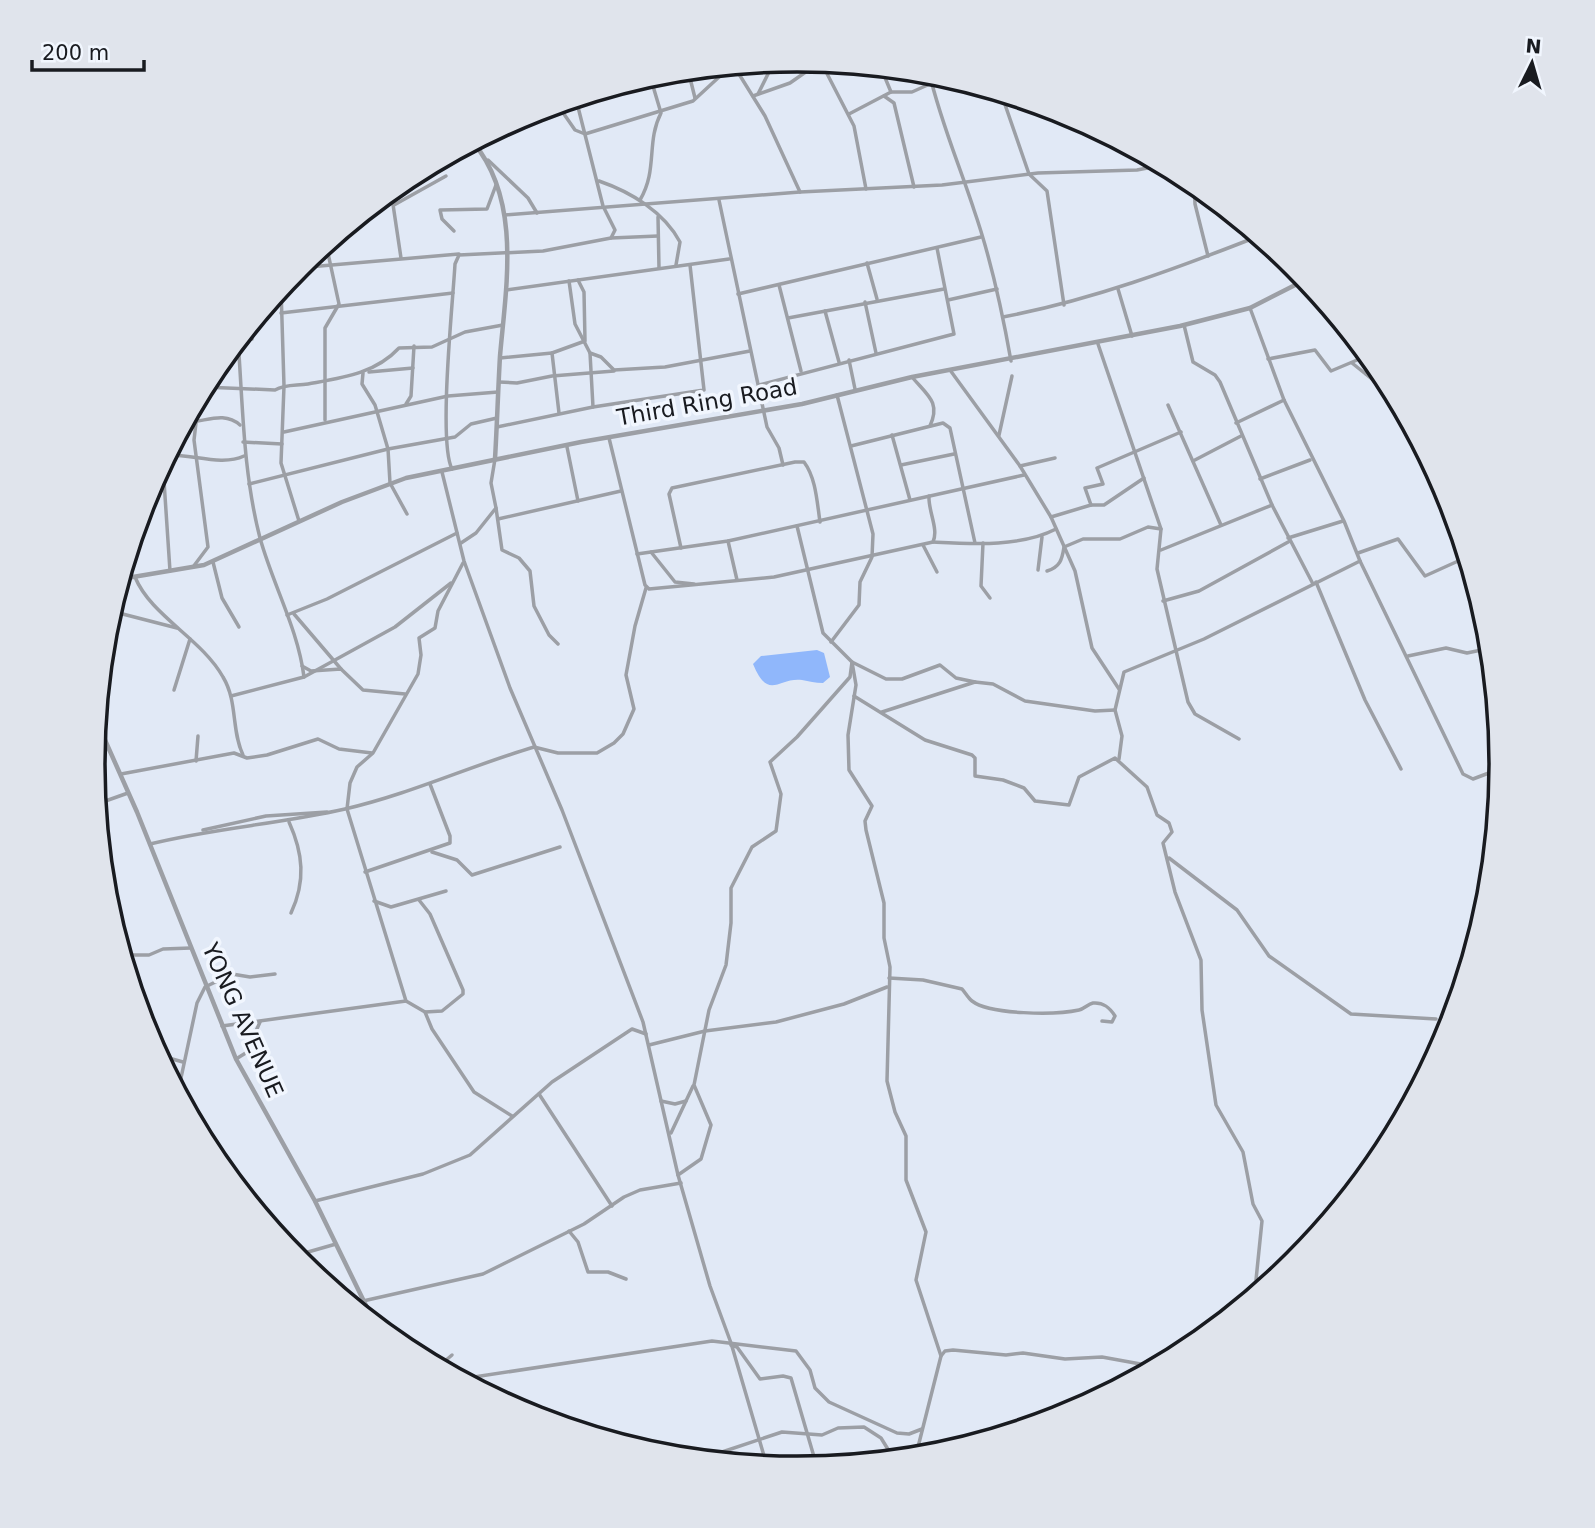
<svg xmlns="http://www.w3.org/2000/svg" width="1595" height="1528" font-family="'DejaVu Sans',sans-serif">
<style>
.water{fill:#90b7fb}
.lines{fill:none;stroke-linecap:round;stroke-linejoin:round}
.minor{stroke:#9c9fa5;stroke-width:3.5}
.tertiary{stroke:#9c9fa5;stroke-width:4.5}
.labels{text-anchor:middle;dominant-baseline:central;stroke-width:7;stroke-linejoin:round;paint-order:stroke}
.street-label{font-size:23px;fill:#191b20;stroke:#f1f6fe}
.rim{fill:none;stroke:#191b20;stroke-width:3.5}
</style>
<rect width="100%" height="100%" fill="#e1e9f6"/>
<path class="water" d="M817,650L824,653L830,677L823,683C815,683 809,681 802,680C778,677 769,702 753,664L761,656Z"/>
<g class="lines">
<g class="minor">
<path d="M821,62L854,126L866,189"/>
<path d="M734,66L765,116L800,192"/>
<path d="M881,68L891,92H912L932,83"/>
<path d="M688,70L695,98"/>
<path d="M929,72C940,120 959,164 974,210C991,259 1002,310 1011,361"/>
<path d="M1001,93L1029,174L1047,191L1064,305"/>
<path d="M758,94L770,70"/>
<path d="M753,96L790,83L820,62"/>
<path d="M884,96L894,103L914,187"/>
<path d="M557,104L575,130L585,134L693,101L731,66"/>
<path d="M849,114L891,92"/>
<path d="M488,160L528,198L537,213"/>
<path d="M599,181C631,192 664,212 680,242L676,265"/>
<path d="M1194,183L1195,204L1208,256"/>
<path d="M391,191L401,258"/>
<path d="M640,200C658,170 646,142 661,113L650,76"/>
<path d="M719,200L767,427L779,448L783,465"/>
<path d="M394,205L446,176"/>
<path d="M505,215L800,192L942,185L1038,173L1137,170L1163,165"/>
<path d="M658,217L659,268"/>
<path d="M454,231L442,219L440,210L487,209L496,185"/>
<path d="M611,238L658,236"/>
<path d="M867,263L877,299"/>
<path d="M297,268L459,254"/>
<path d="M569,281L575,324L590,353L601,357L614,370L665,367L750,351"/>
<path d="M779,285L801,371"/>
<path d="M281,288L284,386L281,463L299,521"/>
<path d="M1118,289L1132,336"/>
<path d="M506,290L729,259"/>
<path d="M738,294L981,237"/>
<path d="M948,300L997,289"/>
<path d="M865,302L876,353"/>
<path d="M825,311L839,362"/>
<path d="M281,313L453,293"/>
<path d="M1003,317C1092,300 1175,269 1259,236"/>
<path d="M788,318L944,289"/>
<path d="M1184,325L1193,362L1215,375L1220,382L1272,505L1313,584"/>
<path d="M240,338L252,339"/>
<path d="M238,340C243,407 243,472 260,538C273,585 298,629 304,677"/>
<path d="M1098,344L1161,529L1157,569L1188,702L1195,714L1239,739"/>
<path d="M552,353L585,341L584,292L578,280"/>
<path d="M590,353L593,407"/>
<path d="M500,358L552,353L559,413"/>
<path d="M1268,359L1315,350L1331,371L1369,355"/>
<path d="M849,360L855,389"/>
<path d="M1352,363L1388,392"/>
<path d="M950,370L1020,466L1051,517L1075,571L1092,648L1119,689"/>
<path d="M369,372L413,368"/>
<path d="M363,373L362,384L375,405L388,449L390,483L407,514"/>
<path d="M1366,374L1369,356"/>
<path d="M912,377C927,395 941,402 930,426"/>
<path d="M499,382L517,383L552,376L614,371"/>
<path d="M759,385L954,334L937,248"/>
<path d="M1390,385L1388,396L1398,419L1407,417"/>
<path d="M204,387L275,390C286,384 296,386 308,384C341,378 375,374 399,348L432,347L465,332L503,325"/>
<path d="M406,404L411,396L414,346"/>
<path d="M1168,405L1221,525"/>
<path d="M325,420V328L339,304L326,244"/>
<path d="M185,422C204,423 223,410 240,425"/>
<path d="M1236,423L1284,400"/>
<path d="M497,427L593,407L704,390L690,265"/>
<path d="M284,432L448,396L498,392"/>
<path d="M892,435L910,500"/>
<path d="M999,435L1012,376"/>
<path d="M609,438L645,585L649,589L774,577L933,542C939,529 928,511 929,496"/>
<path d="M243,442L282,444"/>
<path d="M851,446L943,423L950,428L975,543"/>
<path d="M567,447L578,501"/>
<path d="M170,455L164,481L170,571"/>
<path d="M171,455C194,455 223,466 244,456"/>
<path d="M1193,461L1241,436"/>
<path d="M901,465L954,454"/>
<path d="M1020,466L1055,458"/>
<path d="M452,469C438,442 453,301 455,264L459,255L543,251L611,238L615,230L603,206L576,99"/>
<path d="M442,472L464,561L510,688L562,810L643,1022L678,1175L710,1286L731,1343L767,1466"/>
<path d="M1260,479L1310,460"/>
<path d="M249,484L388,449L455,437L471,424L497,418"/>
<path d="M1091,505H1104L1144,478"/>
<path d="M496,508L502,550L519,558L530,571L534,606L549,635L558,644"/>
<path d="M1051,517L1091,505L1085,488L1103,484L1097,468L1181,432"/>
<path d="M498,519L621,491"/>
<path d="M797,526L823,633L852,662L856,685L848,735L849,770L872,806L865,821L866,830L884,903V938L890,967L887,1081L895,1112L906,1136V1180L926,1232L916,1280L941,1356L918,1447L936,1455"/>
<path d="M1288,538L1343,521"/>
<path d="M728,541L737,580"/>
<path d="M933,542C973,544 1021,547 1056,529"/>
<path d="M461,543L476,533L496,508L491,483L495,459"/>
<path d="M983,543L981,586L990,598"/>
<path d="M923,545L937,572"/>
<path d="M681,548L669,494L672,488L795,462H804C816,478 817,502 820,522"/>
<path d="M1161,550L1272,505"/>
<path d="M651,552L675,582L694,584"/>
<path d="M1358,553L1398,539L1425,576L1467,557"/>
<path d="M637,554L728,541L1024,475"/>
<path d="M1360,561L1463,774L1473,779L1502,768"/>
<path d="M213,562L222,598L239,627"/>
<path d="M463,563L438,611L435,628L419,638L421,655L418,674L373,753L357,767L350,783L347,809L406,1001L425,1012L432,1029L474,1092L512,1116"/>
<path d="M193,567L208,547L194,440L199,397"/>
<path d="M1038,570L1042,537"/>
<path d="M1047,571C1060,567 1062,560 1064,547L1083,539H1120L1148,527L1161,529"/>
<path d="M135,577C151,616 201,638 223,677C238,702 231,730 243,755"/>
<path d="M1316,582L1365,700L1401,769"/>
<path d="M1163,601L1199,591L1290,541"/>
<path d="M111,611L177,628"/>
<path d="M294,614L341,669"/>
<path d="M287,615L327,599L457,533"/>
<path d="M831,642L859,605L860,582L872,557L873,534L837,395"/>
<path d="M1408,656L1446,648L1467,653L1491,648"/>
<path d="M302,666L311,671L341,669L363,690L405,694"/>
<path d="M174,690L190,639"/>
<path d="M231,696L304,677L395,627L451,583"/>
<path d="M854,696L925,740L972,755L975,758V776L1003,780L1024,788L1035,801L1069,805L1079,777L1115,758L1147,787L1157,815L1169,823L1172,832L1163,843L1175,892L1201,960L1202,1010L1216,1105L1243,1152L1253,1204L1262,1221L1256,1280L1267,1286"/>
<path d="M882,712L975,682L993,684L1025,701L1095,711L1115,710"/>
<path d="M95,746L106,743"/>
<path d="M1119,759L1122,736L1115,710L1124,672L1204,639L1360,561L1344,521L1284,400L1250,308"/>
<path d="M196,761L198,736"/>
<path d="M121,774L234,753L247,758L267,755L318,739L339,749L372,753"/>
<path d="M97,804L128,793"/>
<path d="M289,822C303,853 306,881 291,913"/>
<path d="M203,830L266,816L327,812"/>
<path d="M150,844C214,828 280,824 345,809C410,794 470,766 534,747L558,753H597L614,743L623,734L634,709L626,675L635,626L646,588"/>
<path d="M432,852L457,860L472,875L560,847"/>
<path d="M1169,858L1237,910L1269,956L1351,1014L1436,1019"/>
<path d="M365,872L450,843V836L430,784"/>
<path d="M419,900L430,914L463,990V994L442,1011L425,1012"/>
<path d="M374,901L391,907L446,891"/>
<path d="M123,955H149L163,949L191,948"/>
<path d="M889,978L923,980L962,989C965,992 968,998 972,1001C990,1015 1056,1015 1079,1010C1084,1009 1088,1004 1093,1003C1104,1002 1110,1008 1115,1016L1112,1022L1102,1021"/>
<path d="M222,1026L406,1001"/>
<path d="M649,1045L705,1031L776,1022L844,1004L887,987"/>
<path d="M158,1055L183,1062"/>
<path d="M236,1059L257,1046L256,1031L260,1022"/>
<path d="M178,1092L197,1003L205,987L232,974L250,977L275,974"/>
<path d="M539,1094L612,1206"/>
<path d="M661,1101L675,1104L686,1101"/>
<path d="M671,1133L693,1086"/>
<path d="M678,1175L701,1159L711,1125L694,1085L709,1010L726,965L731,923V888L752,847L776,831L781,794L770,762L797,737L850,677L852,662L886,679H902L940,665L956,678L975,682"/>
<path d="M315,1201L423,1174L470,1155L552,1082L632,1029L646,1034"/>
<path d="M569,1231L578,1242L588,1272H608L626,1279"/>
<path d="M294,1256L336,1244"/>
<path d="M363,1301L483,1274L584,1224L624,1197L640,1190L681,1183"/>
<path d="M731,1345L737,1347L760,1379L783,1376L791,1378L817,1467"/>
<path d="M941,1356L945,1351L953,1350L1006,1355L1023,1353L1065,1359L1102,1357L1157,1367"/>
<path d="M438,1367L452,1355"/>
<path d="M461,1379L712,1341L796,1351L810,1370L815,1388L829,1402L897,1433L909,1434L922,1429"/>
<path d="M523,1412L538,1410L546,1420"/>
<path d="M913,1457L918,1447"/>
<path d="M717,1461L722,1452L782,1432L822,1435L838,1428L864,1427L881,1438L894,1459"/>
</g>
<g class="tertiary">
<path d="M473,142C522,201 506,286 500,356C498,391 497,425 495,459"/>
<path d="M121,579L204,565L342,502L406,478L581,442L802,404L912,377L1180,326L1250,308L1307,279"/>
<path d="M97,722L137,812L236,1059L315,1201L375,1324"/>
</g>
</g>
<g class="labels">
<g class="street-label">
<text transform="translate(707 402) rotate(-10)">Third Ring Road</text>
<text transform="translate(243 1020) rotate(66)">YONG AVENUE</text>
</g>
</g>
<path d="M0 0H1595V1528H0ZM105 764a692 692 0 1 1 1384 0a692 692 0 1 1-1384 0Z" fill="#e0e4ec" fill-rule="evenodd"/>
<path class="rim" d="M105 764a692 692 0 1 1 1384 0a692 692 0 1 1-1384 0Z"/>
<g transform="translate(1532 63) rotate(5)" stroke="#f1f6fe" stroke-width="5" paint-order="stroke">
<path d="M0-5L12 26L0 18L-12 26Z" fill="#191b20"/>
<text y="-10" font-size="19" font-weight="bold" text-anchor="middle" fill="#191b20">N</text>
</g>
<path d="M32 60v10h112v-10" fill="none" stroke="#191b20" stroke-width="3.5"/>
<text x="42" y="60" font-size="21" fill="#191b20" stroke="#f1f6fe" stroke-width="5" paint-order="stroke">200 m</text>
</svg>
